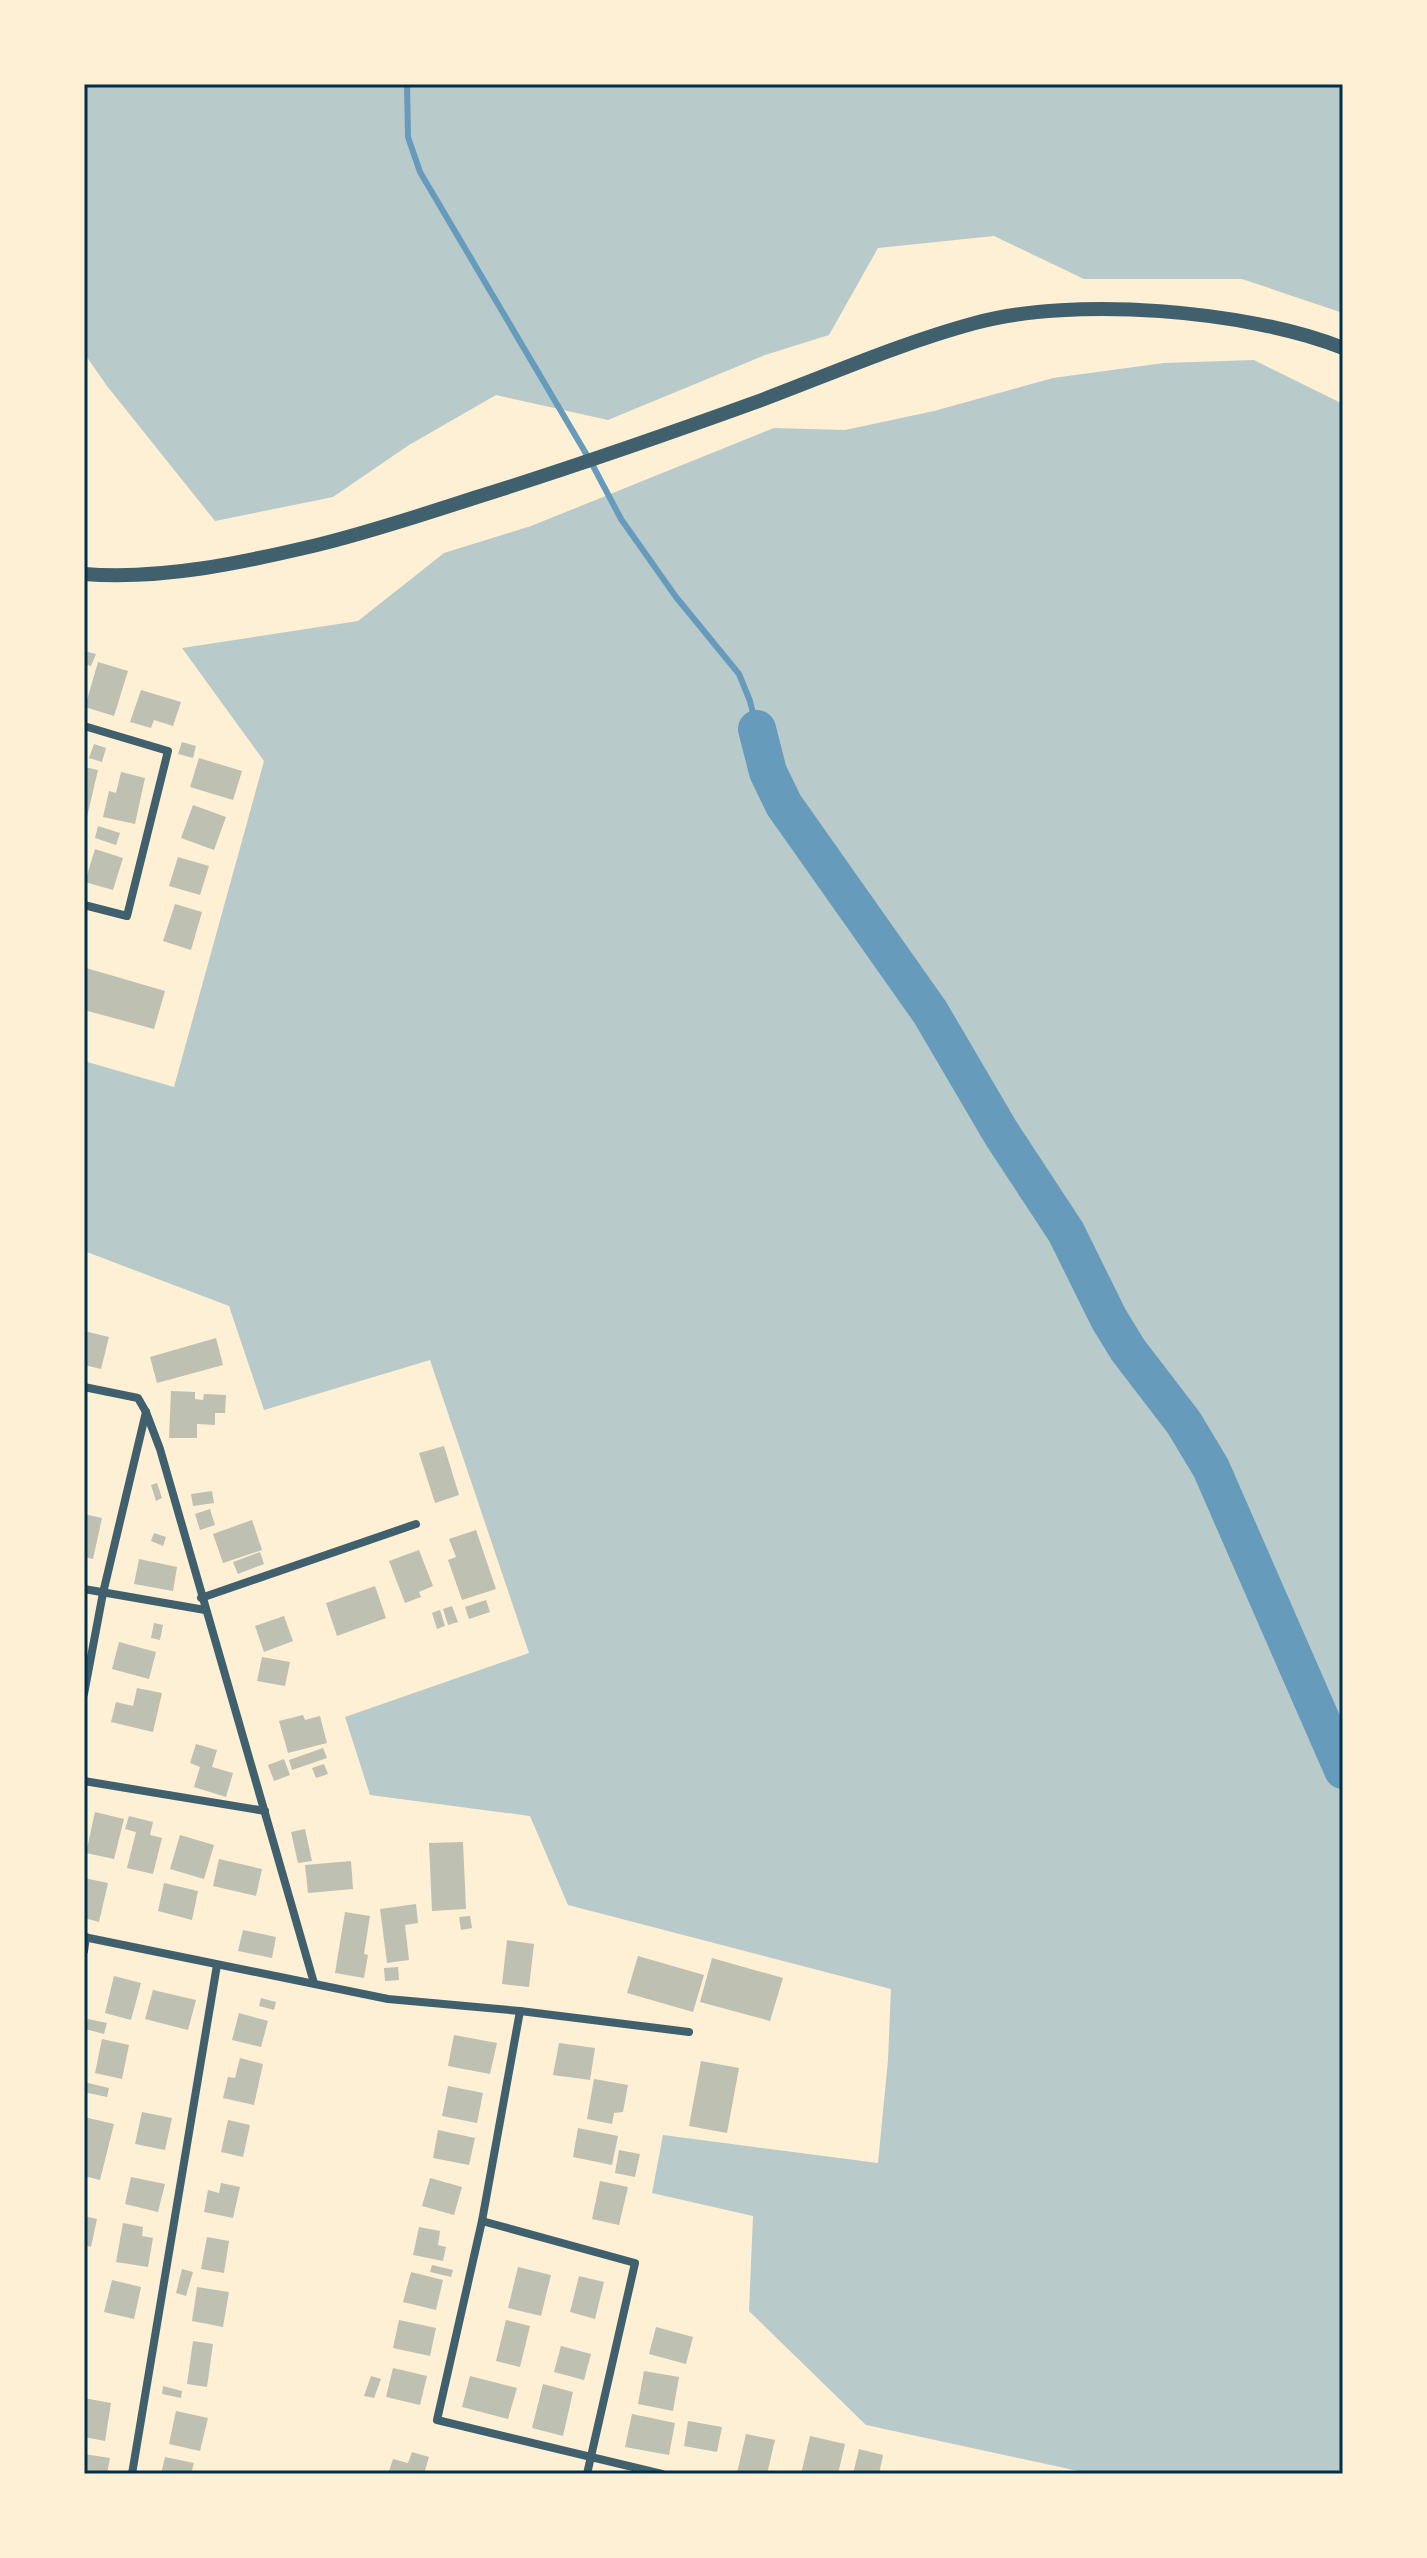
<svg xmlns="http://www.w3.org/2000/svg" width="1427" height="2558" font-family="'IBM Plex Sans',sans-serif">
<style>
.green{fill:#b9caca}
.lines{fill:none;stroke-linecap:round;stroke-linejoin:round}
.stream{stroke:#669bbc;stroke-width:6}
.river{stroke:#669bbc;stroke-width:38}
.building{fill:#bec0b2}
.minor{stroke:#3f606c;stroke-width:8}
.tertiary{stroke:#3f606c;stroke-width:14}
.neatline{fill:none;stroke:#003049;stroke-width:3}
</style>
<rect width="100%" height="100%" fill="#fdf0d5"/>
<g class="green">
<path d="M84,84H1343V313L1242,279H1084L994,236L878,248L829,335L765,355L608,420L496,395L409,445L333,497L215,521L107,386L84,353Z"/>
<path d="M1254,360L1343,404V2474H1092L866,2425L749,2311L753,2216L652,2193L663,2135L878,2163L888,2060L891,1989L568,1905L530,1816L370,1795L345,1717L529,1653L430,1360L264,1410L229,1306L84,1251V1061L174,1087L264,761L182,648L358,621L444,553L531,526L774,428L845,430L934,411L1053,378L1164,363Z"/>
</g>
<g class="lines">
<path class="stream" d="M407,84L408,137L420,172L591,462L621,519L676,597L739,674L750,701L757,729"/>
<path class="river" d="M757,729L768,772L784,805L930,1012L1001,1133L1066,1232L1109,1319L1128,1350L1184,1423L1211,1468L1343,1770"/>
</g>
<g class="building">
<path d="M84,651L96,654L91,666L84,664Z"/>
<path d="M98,662L128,671L114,716L85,707Z"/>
<path d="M141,690L181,702L173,726L154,720L151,728L130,722Z"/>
<path d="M182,742L196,746L193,758L178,754Z"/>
<path d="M94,744L106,748L102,762L89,758Z"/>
<path d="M199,758L242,771L233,800L190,787Z"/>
<path d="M84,767L98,770L87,817H84Z"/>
<path d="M121,772L145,778L135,824L103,817L109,791L116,793Z"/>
<path d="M193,805L226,817L214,850L181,838Z"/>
<path d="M98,826L120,833L116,845L95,838Z"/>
<path d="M95,849L123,858L113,890L85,882Z"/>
<path d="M178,857L209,866L200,895L169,886Z"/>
<path d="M175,904L202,912L191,950L163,941Z"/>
<path d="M86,968L165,991L154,1029L84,1010Z"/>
<path d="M84,1331L109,1337L101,1369L84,1365Z"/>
<path d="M216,1338L223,1365L157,1383L150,1357Z"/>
<path d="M171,1391L195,1392V1399L203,1400L204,1394L226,1395L225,1413H215V1425L197,1424V1438H169Z"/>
<path d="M444,1446L459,1495L435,1503L419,1453Z"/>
<path d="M157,1483L162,1498L156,1501L151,1485Z"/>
<path d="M212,1491L214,1503L193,1506L191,1494Z"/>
<path d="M210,1509L215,1525L200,1530L195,1514Z"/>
<path d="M84,1514L102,1518L93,1559L84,1557Z"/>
<path d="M252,1520L262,1550L223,1563L213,1534Z"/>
<path d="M476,1530L496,1589L462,1600L448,1560L456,1557L449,1539Z"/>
<path d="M154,1533L166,1537L163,1546L151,1541Z"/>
<path d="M419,1550L433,1586L419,1592L421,1597L405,1603L389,1561Z"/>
<path d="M260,1552L264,1564L238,1574L233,1562Z"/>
<path d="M139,1559L177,1567L173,1591L134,1584Z"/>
<path d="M375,1586L386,1618L337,1636L326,1603Z"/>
<path d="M486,1600L490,1612L469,1619L465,1607Z"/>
<path d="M452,1606L458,1622L448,1625L443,1609Z"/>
<path d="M440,1610L445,1626L437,1629L432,1613Z"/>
<path d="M284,1616L293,1641L264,1652L255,1626Z"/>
<path d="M154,1623L163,1625L160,1640L151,1638Z"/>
<path d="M119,1642L156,1652L149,1679L112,1669Z"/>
<path d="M262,1657L290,1662L285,1686L257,1681Z"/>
<path d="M137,1688L162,1693L153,1732L111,1722L116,1702L133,1706Z"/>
<path d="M303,1715L305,1720L320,1716L327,1743L288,1753L279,1721Z"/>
<path d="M196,1744L217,1750L212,1767L233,1773L226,1797L194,1787L200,1767L190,1763Z"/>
<path d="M323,1748L327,1758L292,1770L289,1760Z"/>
<path d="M284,1759L290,1775L274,1781L268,1765Z"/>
<path d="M324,1764L328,1774L316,1778L312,1768Z"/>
<path d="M95,1812L124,1819L114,1859L86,1853Z"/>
<path d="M129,1816L153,1822L150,1835L162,1838L153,1874L127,1868L136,1832L125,1829Z"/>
<path d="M305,1829L312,1861L298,1863L291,1832Z"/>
<path d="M180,1835L214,1845L204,1879L170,1869Z"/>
<path d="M463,1842L466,1909L432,1911L429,1843Z"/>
<path d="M219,1859L262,1869L256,1896L213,1886Z"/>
<path d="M351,1861L353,1889L308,1893L305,1865Z"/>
<path d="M84,1878L108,1883L99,1922L84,1918Z"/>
<path d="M164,1883L198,1891L192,1920L158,1911Z"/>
<path d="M416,1904L418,1923L405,1925L409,1960L387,1963L380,1909Z"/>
<path d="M345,1912L370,1916L364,1954L368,1955L364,1978L335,1973Z"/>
<path d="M470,1916L472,1928L461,1930L459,1917Z"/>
<path d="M243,1930L276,1937L272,1958L238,1951Z"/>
<path d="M507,1940L534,1944L529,1987L502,1984Z"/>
<path d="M638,1956L704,1975L693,2012L627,1993Z"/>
<path d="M712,1958L783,1978L770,2021L700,2002Z"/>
<path d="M398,1967L399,1980L385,1981L384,1968Z"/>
<path d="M114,1976L141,1983L131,2020L105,2013Z"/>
<path d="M153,1990L196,2000L188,2030L145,2019Z"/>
<path d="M261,1998L276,2002L274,2010L259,2006Z"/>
<path d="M239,2013L268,2021L261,2047L232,2040Z"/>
<path d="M88,2019L107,2023L104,2034L85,2029Z"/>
<path d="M454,2035L497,2043L490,2074L448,2066Z"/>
<path d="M102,2039L129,2045L122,2079L95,2073Z"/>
<path d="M559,2043L595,2048L590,2080L553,2075Z"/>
<path d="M240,2058L263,2064L254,2105L223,2098L228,2077L235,2078Z"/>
<path d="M701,2061L739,2068L727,2133L689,2126Z"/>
<path d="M594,2079L628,2085L623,2112L614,2113L612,2124L587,2119Z"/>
<path d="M84,2082L109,2088L107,2097L84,2092Z"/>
<path d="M448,2086L483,2093L477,2123L442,2116Z"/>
<path d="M142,2112L172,2118L165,2150L135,2144Z"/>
<path d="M84,2117L114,2124L100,2180L84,2176Z"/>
<path d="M228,2120L250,2125L243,2157L221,2152Z"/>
<path d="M578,2128L618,2136L612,2165L573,2157Z"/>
<path d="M438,2130L475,2138L469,2165L433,2158Z"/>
<path d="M619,2150L640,2154L635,2177L615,2173Z"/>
<path d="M131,2177L165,2184L158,2212L125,2204Z"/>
<path d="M430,2178L462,2187L454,2215L422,2206Z"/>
<path d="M600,2181L628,2187L619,2225L592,2219Z"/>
<path d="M221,2183L240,2187L233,2218L204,2212L208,2190L219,2193Z"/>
<path d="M84,2216L97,2219L91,2247L84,2245Z"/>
<path d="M123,2223L143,2227L142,2236L153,2238L148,2267L116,2262Z"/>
<path d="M419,2227L440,2231L438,2245L446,2247L443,2261L413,2255Z"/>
<path d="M207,2237L229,2241L224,2273L201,2269Z"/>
<path d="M432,2265L453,2270L451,2277L430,2272Z"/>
<path d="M518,2267L551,2275L541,2316L508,2308Z"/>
<path d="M182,2269L193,2272L186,2296L176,2293Z"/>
<path d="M411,2272L443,2280L436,2310L403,2302Z"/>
<path d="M579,2276L604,2282L595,2319L570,2312Z"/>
<path d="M112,2280L141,2287L134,2319L104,2312Z"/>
<path d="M197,2287L229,2292L223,2327L192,2321Z"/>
<path d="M399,2320L436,2328L430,2356L393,2348Z"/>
<path d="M506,2320L530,2326L520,2367L496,2361Z"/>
<path d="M656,2327L693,2337L686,2364L649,2354Z"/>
<path d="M193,2341L213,2344L207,2387L187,2384Z"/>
<path d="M561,2346L591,2354L584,2380L554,2372Z"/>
<path d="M393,2368L427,2376L420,2405L386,2397Z"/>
<path d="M644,2371L679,2377L673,2411L638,2404Z"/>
<path d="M371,2376L381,2379L374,2398L364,2396Z"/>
<path d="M470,2376L517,2388L508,2419L462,2407Z"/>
<path d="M543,2384L573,2392L563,2436L532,2428Z"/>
<path d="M163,2386L182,2391L181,2398L162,2394Z"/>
<path d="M84,2398L111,2403L105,2441L84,2437Z"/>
<path d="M176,2411L208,2418L200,2451L169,2444Z"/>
<path d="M632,2414L675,2423L669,2455L625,2447Z"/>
<path d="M688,2421L722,2427L717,2452L684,2446Z"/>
<path d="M746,2434L775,2440L767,2474L737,2473Z"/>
<path d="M810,2436L845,2444L838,2474H801Z"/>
<path d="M859,2449L883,2455L879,2474H853Z"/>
<path d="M412,2452L429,2457L424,2474H388L393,2459L408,2463Z"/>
<path d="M84,2454L110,2458L107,2474H84Z"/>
<path d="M165,2457L194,2463L191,2474H161Z"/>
</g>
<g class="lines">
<g class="minor">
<path d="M84,726L168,751L127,916L84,905"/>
<path d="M84,1387L138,1398L146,1412L160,1449L314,1983"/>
<path d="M84,1589L205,1610"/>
<path d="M201,1598L416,1524"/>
<path d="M84,1694L103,1593L146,1412"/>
<path d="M84,1781L265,1811"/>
<path d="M84,1937L388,1999L520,2011L689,2032"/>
<path d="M84,1951L86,1937"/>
<path d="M520,2011L482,2221L437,2420L662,2474"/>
<path d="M482,2221L635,2263L587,2474"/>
<path d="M132,2474L217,1965"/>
</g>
<path class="tertiary" d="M84,574C162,580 241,563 317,545C370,532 422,515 474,498C570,468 665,435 759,401C831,374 901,343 975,323C1073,296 1248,310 1343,348"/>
</g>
<rect width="1427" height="2558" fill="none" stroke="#fdf0d5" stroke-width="172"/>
<rect x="86" y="86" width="1255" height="2386" class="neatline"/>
</svg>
